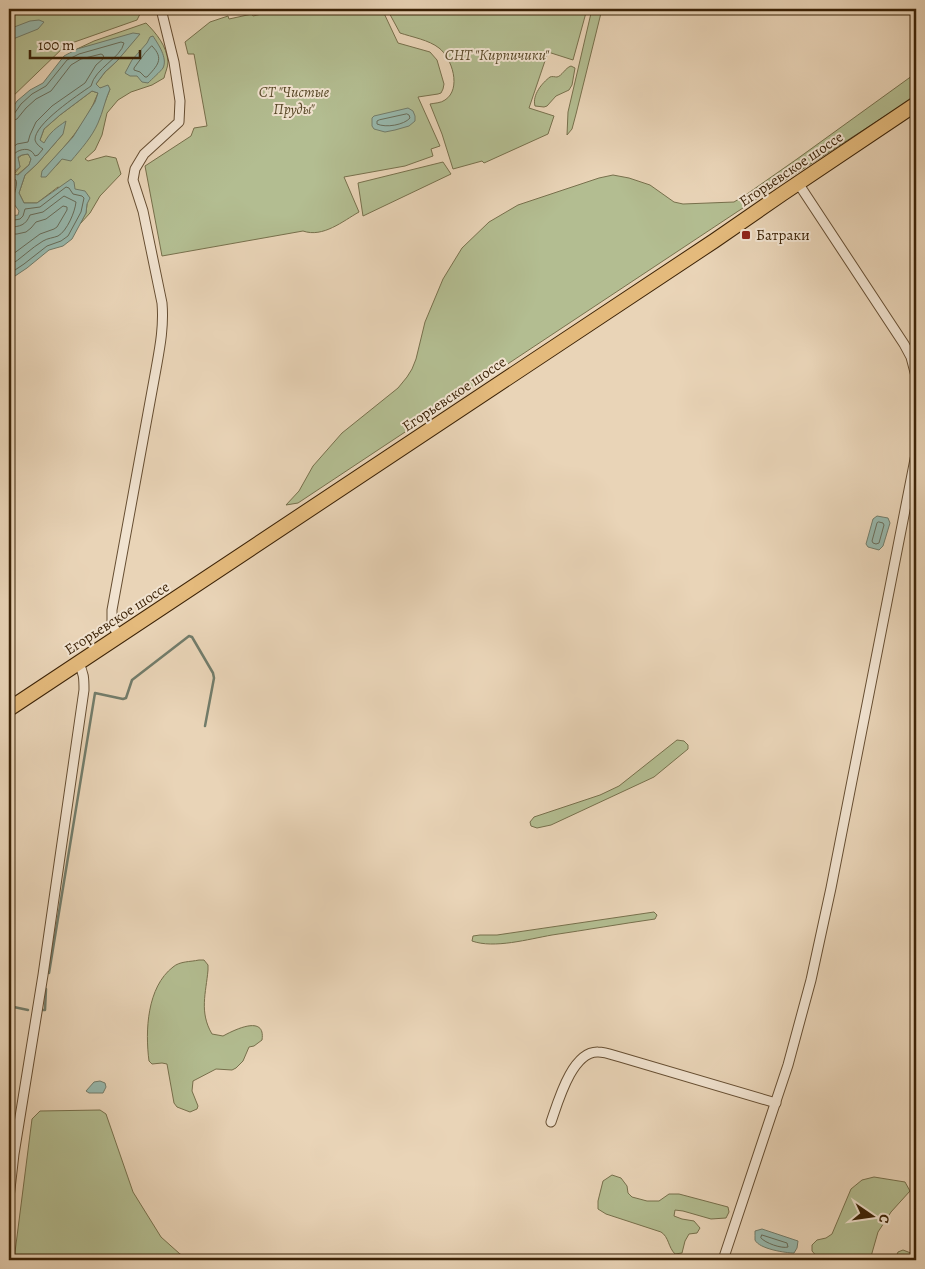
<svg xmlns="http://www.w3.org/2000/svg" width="925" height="1269" font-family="Alegreya,serif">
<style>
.green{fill:#b3bd91;stroke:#77704c}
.water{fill:#97b8ad;stroke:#727c6a;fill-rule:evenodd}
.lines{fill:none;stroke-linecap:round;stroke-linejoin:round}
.shore{stroke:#696d5a;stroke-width:1}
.stream{stroke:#727c6a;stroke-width:2.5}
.street-casing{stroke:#664e32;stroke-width:11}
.primary-casing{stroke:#3b2206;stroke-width:16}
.street{stroke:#f1e3d0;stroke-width:9}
.primary{stroke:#e4ba7c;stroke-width:14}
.poi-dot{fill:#8f2418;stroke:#f1e3d0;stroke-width:2}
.labels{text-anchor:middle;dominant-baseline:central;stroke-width:4;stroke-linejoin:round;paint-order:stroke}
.park-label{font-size:15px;font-style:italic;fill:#594929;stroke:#f1e3d0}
.street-label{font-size:15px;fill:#3b2206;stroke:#f1e3d0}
.poi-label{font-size:15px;fill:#3b2206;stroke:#f1e3d0;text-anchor:start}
</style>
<rect width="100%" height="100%" fill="#e9d4b7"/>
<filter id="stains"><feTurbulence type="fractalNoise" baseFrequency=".004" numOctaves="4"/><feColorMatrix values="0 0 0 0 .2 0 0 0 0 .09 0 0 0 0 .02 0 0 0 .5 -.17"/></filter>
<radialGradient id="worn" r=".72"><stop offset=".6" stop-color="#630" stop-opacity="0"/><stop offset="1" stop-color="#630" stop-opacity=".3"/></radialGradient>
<g class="green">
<path d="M9,9H139L140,14L137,20L66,45L9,100Z"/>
<path d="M275,9H382L398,43L430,52L437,60L444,84L443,89L441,93L438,94L418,97L440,146L431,149L433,156L405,166L344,177L359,212C343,221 323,238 303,231L162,256L145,166L191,136L194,128L207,126L194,54H188L185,42L210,22L228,16L229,19L252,14L253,16L275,11Z"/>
<path d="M387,9H587L573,60L548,52L529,108L554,116L548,134L484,163L482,161L453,169L442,134L430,104C435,103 441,103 445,100C462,89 452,58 439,48C429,40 412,37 400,33Z"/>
<path d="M592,9H602L576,114L572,129L567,135L568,112Z"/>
<path d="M146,23C156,33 167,46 168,62C168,67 165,73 164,78L152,85L131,92L118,100L107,113L102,135L95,150L85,159L88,161L106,156L116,158L121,174L100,196L90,213L80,224L86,213L87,204L58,187L37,203H24L19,193L25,175L37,164L63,134L44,144L40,140L44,129L60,115L92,91L98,93C87,123 64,148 42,171L57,165L105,102L110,89L100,88L96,84L105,72L117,61L139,34L77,49L94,41Z"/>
<path d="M571,66L575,68L572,85L569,90L556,96L547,106L544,107L535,106C532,95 542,83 550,77C552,76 555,77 557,77C562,76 565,68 571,66Z"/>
<path d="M916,73V96L761,196L298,503L286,505L299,491L313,466L342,433L398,388L407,377L412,369L416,359L425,322L443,279L462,248L489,222L518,205L599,178L613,175L629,178L650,185L674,202L683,204L734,202L747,194L797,159Z"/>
<path d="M28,154L31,159L29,165L17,175L14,174L20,167L18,158L22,155Z"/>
<path d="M443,162L451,174L363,216L358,183Z"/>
<path d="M677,740L684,741L688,745V749L654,777L551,825L537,828L531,826L530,822L534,817L600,795L619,786Z"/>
<path d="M654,912L657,915L655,919C620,924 586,930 552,935C529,939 494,949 472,941L473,936L480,935H497Z"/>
<path d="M199,960H204L208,965V970C206,993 199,1012 212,1034L223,1036C234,1030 266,1014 262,1040L254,1046L249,1047L243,1061L236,1068L232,1070L216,1069L193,1081L192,1091L198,1106L197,1109L190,1112L177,1107L174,1103L167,1064L162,1063L152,1064L149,1061C145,1031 147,987 173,967C180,961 190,962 199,960Z"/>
<path d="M100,1110L106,1114L133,1192L161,1237L180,1254L191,1260H14L32,1119L40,1111Z"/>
<path d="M612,1175L621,1178L627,1186L628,1193L632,1197L647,1201H659L669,1194H679L728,1207L729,1212L726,1218L711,1219L683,1211L675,1210L674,1216L682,1219L694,1221L700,1228L697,1233L689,1234L685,1241L682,1253L675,1254C668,1247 669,1237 661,1232L606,1214L598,1209V1201L603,1181Z"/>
<path d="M874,1177L905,1182L910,1191L891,1212L878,1232L870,1260H824L819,1259L812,1251V1245L817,1240L826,1238L832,1234L851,1189L862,1180Z"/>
<path d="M903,1250L916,1255V1260H896L895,1259L898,1252Z"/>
</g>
<g class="water">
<path d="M228,9H266C255,12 242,14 230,12Z"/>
<path d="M39,20L44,22L38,29L13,39H9V29L30,21Z"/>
<path d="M133,33L140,34L117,61L105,72L96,84L100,88L108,85L110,89C105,100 103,112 98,123C92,137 81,149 71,161L62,159L46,177H41L42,171L73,137L95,102L98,93L92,91L60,115L44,129L40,140L44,143C50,132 56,128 66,121L63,134L37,164L25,175L19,193L24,203H37L71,179L74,182L75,189L85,191L90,198L87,204L86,213L72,239L63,246L49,250L27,268L9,280V217L11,216L18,215L19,211L14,204H11L9,207V113L17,101L30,90L43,83L64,56L77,49ZM28,154L31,159L29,165L18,175L14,174L15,171L20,167L18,157L22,155Z"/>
<path d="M153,36C158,44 168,58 163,68C160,72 152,79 148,83L142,82L137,76H130L125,73L132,60L147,43L150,37Z"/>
<path d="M408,108L413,111L415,116V121L409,126L395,130L385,132L374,129L372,126V118L374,116Z"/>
<path d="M877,516L888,518L890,523L883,546L879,550L868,547L866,544L873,519Z"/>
<path d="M100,1081L105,1083L106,1087L103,1093H89L86,1091L94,1082Z"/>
<path d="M762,1229L798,1241L797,1248L794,1253C786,1253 759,1249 755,1240C755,1238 755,1233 755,1231Z"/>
</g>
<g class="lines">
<g class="shore">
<path d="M152,46C165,59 157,66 147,77H145L140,72L134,70V68L145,53Z"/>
<path d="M407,114L409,115L410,118C404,125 386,128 377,124V121L379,120Z"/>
<path d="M9,115L14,114L21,104L32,94L46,86L67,60L79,54L121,42L124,43C121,58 95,68 91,86C78,95 34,124 35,140C36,144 40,147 43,149L38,155L35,156C34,154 32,151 29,150C24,148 15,151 13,156C13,157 14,163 14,165C9,171 8,177 16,180C18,185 14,192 14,197L9,199"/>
<path d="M9,122L17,119L26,108L36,99L51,91L71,65L81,59L101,54L103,55L104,58L96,65L85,83L52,106L36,122L30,135L28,142L17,144L9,151"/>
<path d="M9,221L20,219L23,216L25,209L40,207L66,187L69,188L73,194L82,196L84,198L81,212L68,236L61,241L47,246L24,264L9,274"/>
<path d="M9,227C20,227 26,225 30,215L43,212L64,196L76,202C75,212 67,231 58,236C53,238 48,238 43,241C31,248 21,259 9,266"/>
<path d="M9,234H17L26,232L31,228L36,222L46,219L63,206L67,207V210L57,227L54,229L40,234L9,257"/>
<path d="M879,522L883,523L884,525L879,543L876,544L873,543L872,541L877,523Z"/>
<path d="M762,1235L787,1243L788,1247C782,1249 765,1243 761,1238Z"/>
</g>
<g class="stream">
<path d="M49,973L95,693L123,699L126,698L132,680L189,636L192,637L213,673L214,678L205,726"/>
<path d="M9,1006L28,1010"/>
<path d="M42,1010H45L46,989"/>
</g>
<defs>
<g id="street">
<path d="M798,183L904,344L911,357L916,376"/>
<path d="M119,635L112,625V610L156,369C160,347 164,326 162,303L143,211L133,180L135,169L144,154L179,122L180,101L174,62L161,9"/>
<path d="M551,1122C558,1102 572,1051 598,1052C605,1052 613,1055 620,1057L776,1103"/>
<path d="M9,1198L14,1154L43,975L84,690C84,679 84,672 78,663"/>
<path d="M723,1260L788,1065L811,980L831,888L916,454"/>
</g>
<path id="primary" d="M9,709L714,241L782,194L916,104"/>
</defs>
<use href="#street" class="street-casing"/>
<use href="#primary" class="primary-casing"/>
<use href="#street" class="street"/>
<use href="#primary" class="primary"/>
</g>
<rect class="poi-dot" x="741" y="230" width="10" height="10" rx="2.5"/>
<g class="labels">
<g class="park-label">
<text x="497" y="55">СНТ "Кирпичики"</text>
<text x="294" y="92">СТ "Чистые<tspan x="294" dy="17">Пруды"</tspan></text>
</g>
<g class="street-label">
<text transform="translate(791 169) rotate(-34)">Егорьевское шоссе</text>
<text transform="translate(454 394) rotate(-34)">Егорьевское шоссе</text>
<text transform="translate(117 618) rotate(-33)">Егорьевское шоссе</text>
</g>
<g class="poi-label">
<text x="756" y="235">Батраки</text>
</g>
</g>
<rect width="925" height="1269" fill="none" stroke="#e9d4b7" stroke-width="30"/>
<rect x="10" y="10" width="905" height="1249" fill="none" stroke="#3b2206" stroke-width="2.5"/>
<rect x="15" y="15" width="895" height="1239" fill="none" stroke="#3b2206"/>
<g transform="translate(872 1216) rotate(103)" stroke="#f1e3d0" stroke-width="4" paint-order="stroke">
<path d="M0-4L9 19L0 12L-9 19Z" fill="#3b2206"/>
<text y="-8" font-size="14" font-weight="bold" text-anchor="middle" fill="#3b2206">С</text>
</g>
<path d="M30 50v8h110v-8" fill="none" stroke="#3b2206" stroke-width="2.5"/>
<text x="38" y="50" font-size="15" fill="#3b2206" stroke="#f1e3d0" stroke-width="4" paint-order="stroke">100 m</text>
<rect width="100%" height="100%" filter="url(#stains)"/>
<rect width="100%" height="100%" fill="url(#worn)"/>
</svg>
